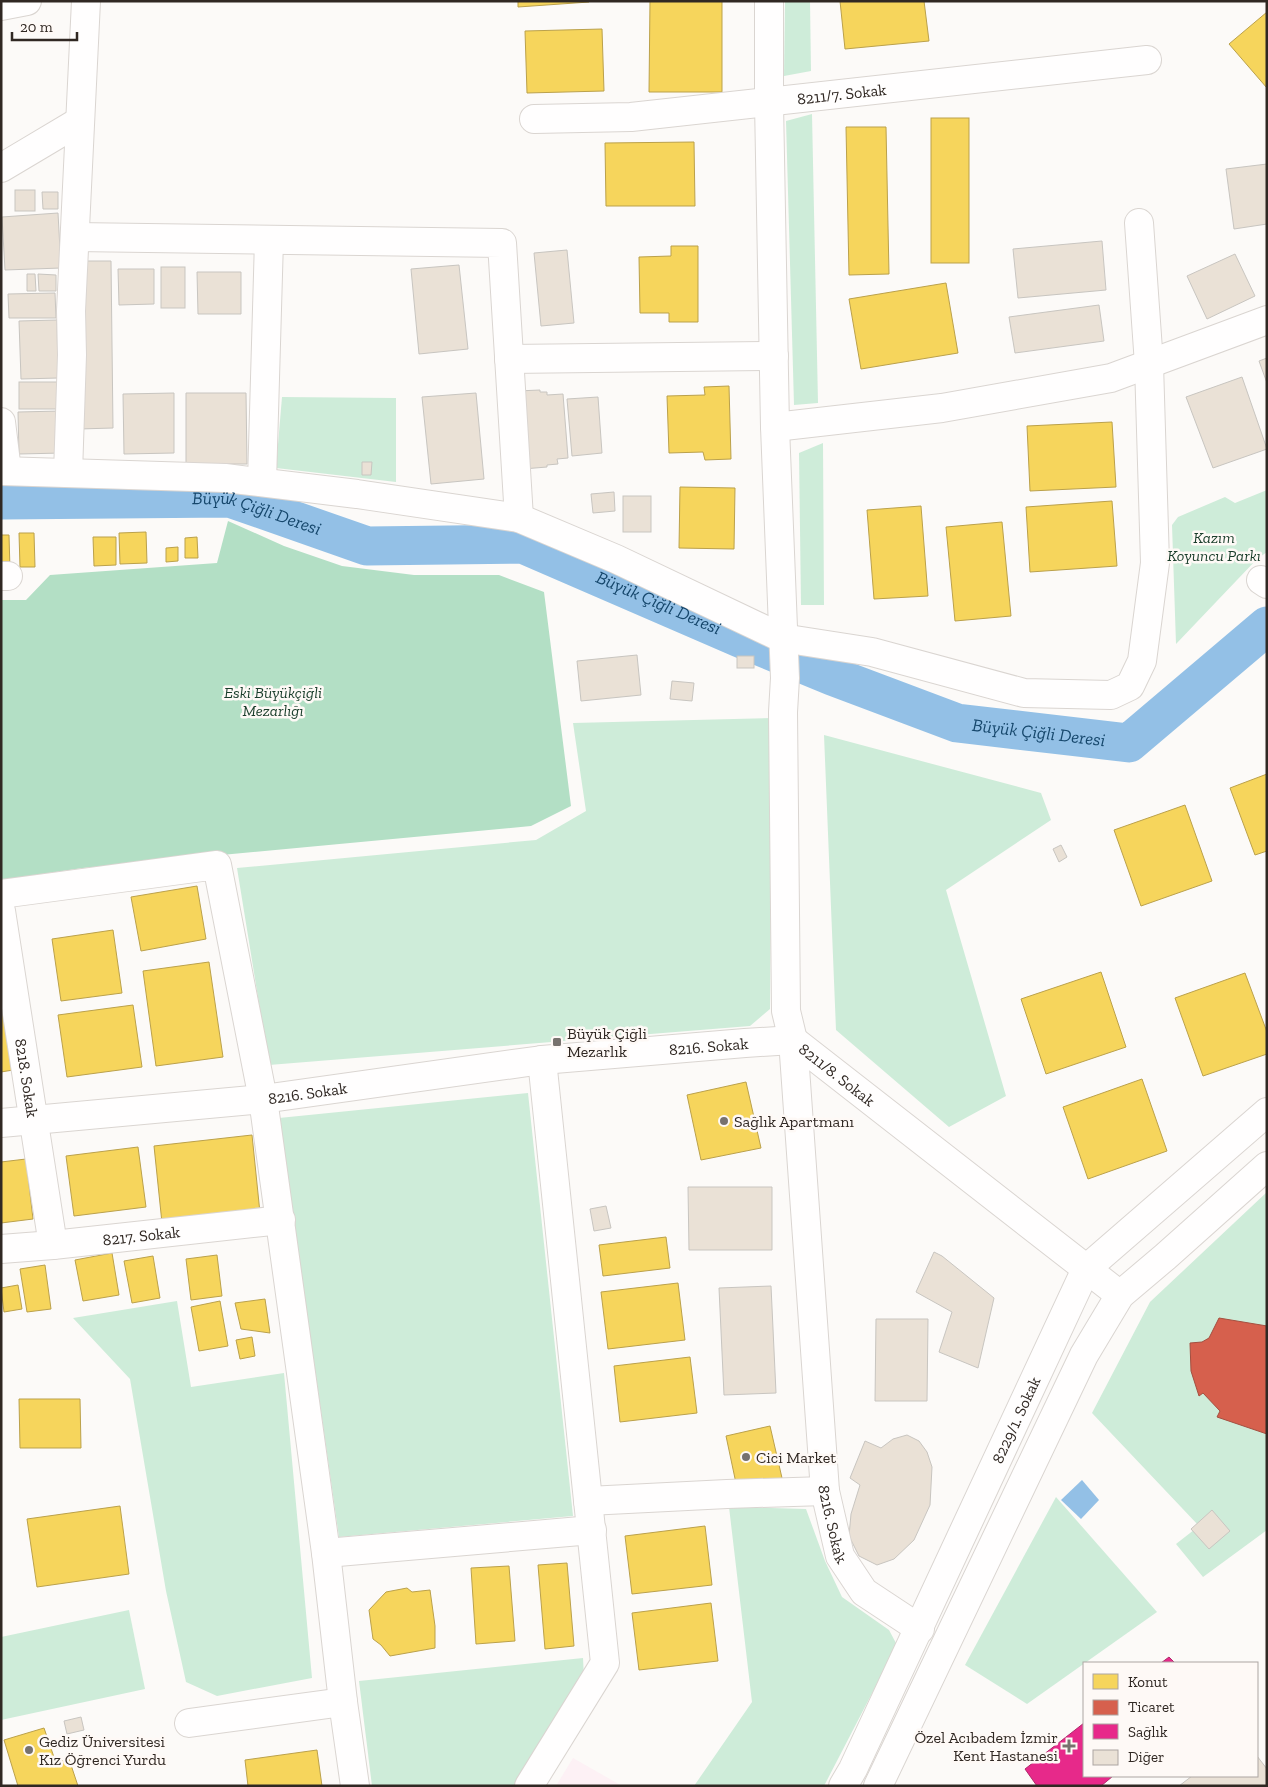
<svg xmlns="http://www.w3.org/2000/svg" width="1268" height="1787" font-family="'Zilla Slab',serif">
<style>
.education{fill:#fdf1f5}
.green{fill:#ceecd9}
.forest{fill:#b3dfc5}
.water{fill:#93c0e6}
.homes{fill:#f6d55c;stroke:#bba14b}
.shops{fill:#d6604d;stroke:#a44f40}
.health{fill:#e7298a;stroke:#b0296b}
.lines{fill:none;stroke-linecap:round;stroke-linejoin:round}
.river{stroke:#93c0e6;stroke-width:39}
.building{fill:#eae1d6;stroke:#c8c5c0}
.minor-casing{stroke:#dad5d1;stroke-width:30}
.minor{stroke:#fffefe;stroke-width:28}
.poi-dot{fill:#77726e;stroke:#fef9f6;stroke-width:2}
.labels{text-anchor:middle;dominant-baseline:central;stroke-width:5;stroke-linejoin:round;paint-order:stroke}
.street-label{font-size:16px;fill:#302823;stroke:#fef9f6}
.park-label{font-size:16px;font-style:italic;fill:#193d2a;stroke:#fef9f6}
.poi-label{font-size:16px;fill:#302823;stroke:#fef9f6;text-anchor:start}
.water-label{font-size:18px;font-style:italic;fill:#16476c;stroke:#fef9f6}
</style>
<rect width="100%" height="100%" fill="#fcfaf8"/>
<path class="education" d="M573,1758L622,1786H556Z"/>
<g class="green">
<path d="M785,1H810L811,71L784,76Z"/>
<path d="M812,114L818,403L794,405L786,121Z"/>
<path d="M282,397L396,398V482L276,468Z"/>
<path d="M823,443L824,605H801L799,453Z"/>
<path d="M1267,490V552L1257,559L1176,644L1172,525L1178,517L1225,497L1235,503Z"/>
<path d="M772,718L770,1009L750,1026L269,1065L237,868L536,840L586,811L573,723Z"/>
<path d="M824,735L1041,793L1051,820L946,890L1006,1096L949,1127L836,1030Z"/>
<path d="M528,1093L573,1516L339,1537L279,1118Z"/>
<path d="M1267,1192V1530L1203,1577L1176,1544L1199,1526L1092,1413L1150,1302Z"/>
<path d="M177,1301L191,1387L284,1373L312,1678L217,1696L186,1682L166,1591L130,1379L73,1318Z"/>
<path d="M1056,1497L1157,1612L1027,1704L965,1665Z"/>
<path d="M729,1507L806,1509L825,1561L842,1597L889,1630L897,1645L824,1786H694L752,1702Z"/>
<path d="M129,1610L145,1689L1,1720V1637Z"/>
<path d="M583,1658L584,1678L519,1786H372L359,1681Z"/>
</g>
<path class="forest" d="M228,521L284,546L342,566L414,575H499L544,592L571,806L531,826L83,868L1,880V600H26L50,575L217,563Z"/>
<path class="water" d="M1082,1480L1099,1500L1081,1519L1061,1500Z"/>
<g class="homes">
<path d="M518,1H589V2L518,7Z"/>
<path d="M650,1H722V92H649Z"/>
<path d="M840,1H924L929,41L845,49Z"/>
<path d="M1267,12V88L1229,44Z"/>
<path d="M602,29L604,91L527,93L525,31Z"/>
<rect x="931" y="118" width="38" height="145"/>
<path d="M846,127H886L889,274L849,275Z"/>
<path d="M694,142L695,206H606L605,143Z"/>
<path d="M671,246H698V322H669V313H640L639,257L671,256Z"/>
<path d="M946,283L958,353L861,369L849,299Z"/>
<path d="M729,386L731,459L705,460L703,452L669,453L667,396L705,395L704,387Z"/>
<path d="M1112,422L1116,487L1030,491L1027,426Z"/>
<path d="M680,487L735,488L734,549L679,548Z"/>
<path d="M1112,501L1117,566L1030,572L1026,507Z"/>
<path d="M921,506L928,596L874,599L867,510Z"/>
<path d="M1002,522L1011,616L955,621L946,527Z"/>
<path d="M146,532L147,563L120,564L119,533Z"/>
<path d="M19,533H34L35,567H20Z"/>
<path d="M1,535H9L10,570H1Z"/>
<path d="M93,537H116V565L94,566Z"/>
<path d="M197,537L198,558H185V538Z"/>
<path d="M178,547V561L166,562V548Z"/>
<path d="M1267,774V851L1255,855L1230,788Z"/>
<path d="M1185,805L1212,881L1141,906L1114,830Z"/>
<path d="M197,886L206,939L141,951L131,897Z"/>
<path d="M113,930L122,993L61,1001L52,939Z"/>
<path d="M209,962L223,1057L156,1066L143,971Z"/>
<path d="M1101,972L1126,1047L1046,1074L1021,999Z"/>
<path d="M1245,973L1267,1032V1054L1203,1076L1175,998Z"/>
<path d="M133,1005L142,1067L67,1077L58,1015Z"/>
<path d="M1,1012H3L13,1070L1,1072Z"/>
<path d="M1142,1079L1167,1151L1088,1179L1063,1107Z"/>
<path d="M746,1082L761,1148L701,1160L687,1095Z"/>
<path d="M252,1135L260,1213L162,1223L154,1146Z"/>
<path d="M138,1147L146,1207L74,1216L66,1156Z"/>
<path d="M26,1159L33,1219L1,1223V1162Z"/>
<path d="M666,1237L670,1268L603,1276L599,1245Z"/>
<path d="M112,1253L119,1295L83,1301L75,1260Z"/>
<path d="M217,1255L222,1296L191,1300L186,1259Z"/>
<path d="M153,1256L160,1298L132,1303L124,1261Z"/>
<path d="M45,1265L51,1309L27,1312L20,1269Z"/>
<path d="M678,1283L685,1340L608,1349L601,1292Z"/>
<path d="M18,1285L22,1309L4,1312L1,1288Z"/>
<path d="M265,1299L270,1333L241,1329L235,1303Z"/>
<path d="M220,1301L228,1346L199,1351L191,1307Z"/>
<path d="M252,1337L255,1356L240,1359L236,1340Z"/>
<path d="M690,1357L697,1413L620,1422L614,1366Z"/>
<path d="M19,1399H80L81,1448H20Z"/>
<path d="M770,1426L782,1478L737,1488L726,1436Z"/>
<path d="M120,1506L129,1574L37,1587L27,1519Z"/>
<path d="M705,1526L712,1585L632,1594L625,1536Z"/>
<path d="M567,1563L574,1646L545,1649L538,1565Z"/>
<path d="M509,1566L515,1641L476,1644L471,1568Z"/>
<path d="M407,1588L412,1592L430,1590L435,1626V1648L390,1656L381,1645L373,1639L369,1610L386,1592Z"/>
<path d="M711,1603L718,1661L639,1670L632,1613Z"/>
<path d="M44,1728L56,1763L69,1759L78,1786H18L4,1740Z"/>
<path d="M317,1750L322,1786H248L245,1760Z"/>
</g>
<path class="shops" d="M1219,1318L1267,1326V1434L1217,1417L1220,1411L1203,1393L1199,1396L1191,1371L1190,1343L1202,1342L1209,1338Z"/>
<g class="health">
<path d="M1169,1657L1175,1663H1161Z"/>
<path d="M1084,1723V1776H1113L1101,1786H1037L1025,1769Z"/>
</g>
<g class="lines">
<path class="river" id="s1" d="M1,500L230,498L367,546L523,544L740,638L832,676L957,723L1129,743L1267,626"/>
</g>
<g class="building">
<path d="M1267,164V224L1234,229L1226,169Z"/>
<rect x="15" y="190" width="20" height="21"/>
<path d="M42,192H58V209H43Z"/>
<path d="M58,213L61,268L5,270L2,217Z"/>
<path d="M1102,241L1106,290L1018,298L1013,249Z"/>
<path d="M567,250L574,323L541,326L534,253Z"/>
<path d="M1235,254L1255,296L1207,319L1187,276Z"/>
<path d="M78,261H111L113,428L79,429Z"/>
<path d="M459,265L468,349L419,354L411,269Z"/>
<rect x="161" y="267" width="24" height="41"/>
<path d="M118,269H154V304L119,305Z"/>
<path d="M197,272H241V314H198Z"/>
<path d="M27,274H35L36,291H27Z"/>
<path d="M38,274L56,275V291H39Z"/>
<path d="M55,293L56,318H9L8,294Z"/>
<path d="M1099,305L1104,341L1015,353L1009,317Z"/>
<path d="M57,320L58,378L21,379L19,321Z"/>
<path d="M1267,358V383L1259,361Z"/>
<path d="M1242,377L1267,449L1213,468L1186,397Z"/>
<rect x="19" y="382" width="40" height="27"/>
<path d="M540,390V392H547V395L563,394L568,458L557,459L558,464L547,465V467L523,469L517,391Z"/>
<path d="M174,393V453L124,454L123,394Z"/>
<path d="M186,393H246L247,464H186Z"/>
<path d="M476,393L484,479L431,484L422,397Z"/>
<path d="M598,397L602,453L572,456L567,399Z"/>
<path d="M61,411L62,453L19,454L18,412Z"/>
<path d="M362,462H372L371,475H362Z"/>
<path d="M614,492L615,511L593,513L591,494Z"/>
<rect x="623" y="496" width="28" height="36"/>
<path d="M637,655L641,695L581,701L577,661Z"/>
<rect x="737" y="656" width="17" height="12"/>
<path d="M672,681L694,683L692,701L670,699Z"/>
<path d="M1061,845L1067,857L1059,862L1053,849Z"/>
<path d="M688,1187H772V1250H689Z"/>
<path d="M606,1206L611,1228L594,1231L590,1209Z"/>
<path d="M934,1252L942,1256L994,1298L978,1368L939,1352L952,1312L916,1292Z"/>
<path d="M771,1286L776,1393L724,1395L719,1288Z"/>
<path d="M876,1319H928L927,1401H875Z"/>
<path d="M907,1435L919,1441L927,1452L932,1467L930,1505L914,1540L894,1559L877,1565L859,1556L849,1536L851,1514L860,1485L850,1478L865,1441L881,1448L893,1439Z"/>
<path d="M1212,1510L1230,1531L1209,1549L1191,1529Z"/>
<path d="M81,1717L84,1730L67,1734L64,1721Z"/>
<path d="M1257,1756L1267,1769V1786H1179L1192,1776H1257Z"/>
</g>
<g class="lines">
<defs>
<g id="minor">
<path id="s2" d="M769,1V103L775,427L785,678L783,712L786,1011L793,1040L825,1491L840,1556L864,1592L920,1629"/>
<path d="M1,6L27,1"/>
<path id="s3" d="M534,119L631,117L1147,60"/>
<path d="M1,168L80,121"/>
<path d="M75,237L502,243L519,518"/>
<path d="M509,359L774,356"/>
<path d="M1,422L7,471"/>
<path d="M775,427L942,408L1111,378L1267,320"/>
<path d="M1,471L225,478L357,494L519,518L616,559L782,638L872,652L1024,693L1111,695L1130,686L1142,661L1155,563L1149,364L1139,223"/>
<path d="M68,473L72,355L71,311L86,1"/>
<path d="M262,482L269,240"/>
<path d="M1,576H8"/>
<path d="M1261,580L1267,584"/>
<path d="M1,894L217,865L263,1099L326,1553L343,1702L355,1786"/>
<path id="s4" d="M1,911L53,1245"/>
<path id="s5" d="M793,1040L1120,1295"/>
<path id="s6" d="M1,1123L263,1099L542,1060L745,1043L793,1040"/>
<path id="s7" d="M1,1249L53,1245L281,1220"/>
<path d="M588,1501L727,1494L825,1491"/>
<path d="M326,1553L592,1530"/>
<path d="M189,1723L343,1702"/>
<path d="M529,1786L605,1663L542,1060"/>
<path id="s8" d="M843,1786L853,1769L1086,1269L1267,1112"/>
<path d="M878,1786L1084,1355L1120,1295L1165,1257L1267,1166"/>
</g>
</defs>
<use href="#minor" class="minor-casing"/>
<use href="#minor" class="minor"/>
</g>
<g class="poi-dot">
<rect x="552" y="1037" width="10" height="10" rx="2.5"/>
<circle cx="724" cy="1121" r="5"/>
<circle cx="746" cy="1457" r="5"/>
<path d="M1066.5 1738.5h5v5h5v5h-5v5h-5v-5h-5v-5h5z"/>
<circle cx="29" cy="1750" r="5"/>
</g>
<g class="labels">
<g class="street-label">
<text stroke="none"><textPath href="#s3" startOffset="309">8211/7. Sokak</textPath></text>
<text stroke="none"><textPath href="#s6" startOffset="712">8216. Sokak</textPath></text>
<text stroke="none"><textPath href="#s5" startOffset="56">8211/8. Sokak</textPath></text>
<text stroke="none"><textPath href="#s4" startOffset="169">8218. Sokak</textPath></text>
<text stroke="none"><textPath href="#s6" startOffset="308">8216. Sokak</textPath></text>
<text stroke="none"><textPath href="#s7" startOffset="141">8217. Sokak</textPath></text>
<text stroke="none"><textPath href="#s8" startOffset="405">8229/1. Sokak</textPath></text>
<text stroke="none"><textPath href="#s2" startOffset="1526">8216. Sokak</textPath></text>
</g>
<g class="park-label">
<text x="1214" y="537">Kazım<tspan x="1214" dy="18">Koyuncu Parkı</tspan></text>
<text x="273" y="692">Eski Büyükçiğli<tspan x="273" dy="18">Mezarlığı</tspan></text>
</g>
<g class="poi-label">
<text x="567" y="1033">Büyük Çiğli<tspan x="567" dy="18">Mezarlık</tspan></text>
<text x="734" y="1121">Sağlık Apartmanı</text>
<text x="756" y="1457">Cici Market</text>
<text x="1058" y="1737" text-anchor="end">Özel Acıbadem İzmir<tspan x="1058" dy="18">Kent Hastanesi</tspan></text>
<text x="39" y="1741">Gediz Üniversitesi<tspan x="39" dy="18">Kız Öğrenci Yurdu</tspan></text>
</g>
<g class="water-label">
<text stroke="none"><textPath href="#s1" startOffset="258">Büyük Çiğli Deresi</textPath></text>
<text stroke="none"><textPath href="#s1" startOffset="678">Büyük Çiğli Deresi</textPath></text>
<text stroke="none"><textPath href="#s1" startOffset="1082">Büyük Çiğli Deresi</textPath></text>
</g>
</g>
<rect width="1268" height="1787" fill="none" stroke="#302823" stroke-width="5"/>
<rect x="1083" y="1662" width="175" height="115" fill="#fef9f6" stroke="#aca5a2"/>
<rect x="1093" y="1674" width="25" height="15" fill="#f6d55c" stroke="#aca5a2"/>
<text x="1128" y="1687" font-size="15" fill="#302823">Konut</text>
<rect x="1093" y="1700" width="25" height="15" fill="#d6604d" stroke="#aca5a2"/>
<text x="1128" y="1712" font-size="15" fill="#302823">Ticaret</text>
<rect x="1093" y="1724" width="25" height="15" fill="#e7298a" stroke="#aca5a2"/>
<text x="1128" y="1737" font-size="15" fill="#302823">Sağlık</text>
<rect x="1093" y="1750" width="25" height="15" fill="#eae1d6" stroke="#aca5a2"/>
<text x="1128" y="1762" font-size="15" fill="#302823">Diğer</text>
<path d="M12 32v8h65v-8" fill="none" stroke="#302823" stroke-width="2.5"/>
<text x="20" y="32" font-size="15" fill="#302823" stroke="#fef9f6" stroke-width="4" paint-order="stroke">20 m</text>
</svg>
